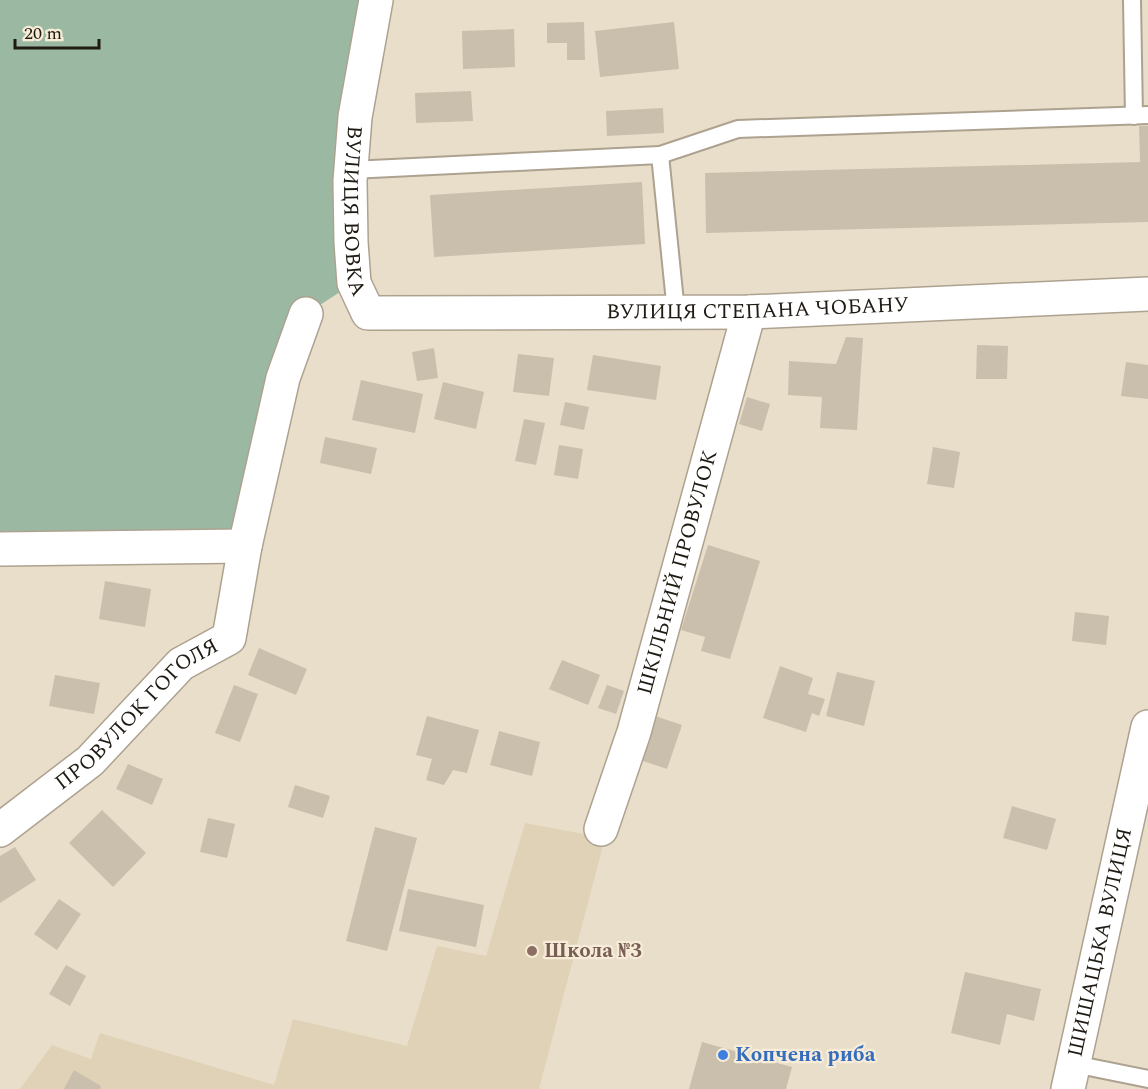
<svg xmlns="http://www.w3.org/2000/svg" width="1148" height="1089" font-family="Spectral,serif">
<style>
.built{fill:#e0d2b7}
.forest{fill:#9bb9a2}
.building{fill:#cabfac}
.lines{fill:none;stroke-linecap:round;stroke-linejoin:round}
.service-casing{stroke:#ada290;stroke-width:20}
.minor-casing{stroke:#ada290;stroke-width:36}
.tertiary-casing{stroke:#ada290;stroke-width:36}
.service{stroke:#fff;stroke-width:16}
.minor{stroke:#fff;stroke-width:33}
.tertiary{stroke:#fff;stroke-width:33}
.education-dot{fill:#8d6e63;stroke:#f7ecd7;stroke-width:2}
.shop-dot{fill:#3f7fe0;stroke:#f7ecd7;stroke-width:2}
.labels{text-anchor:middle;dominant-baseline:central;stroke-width:4.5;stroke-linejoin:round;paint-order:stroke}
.street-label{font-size:21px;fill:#1f1b13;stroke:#f7ecd7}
.education-label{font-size:21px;font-weight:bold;fill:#785e54;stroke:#f7ecd7;text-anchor:start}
.shop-label{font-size:21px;font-weight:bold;fill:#366cbe;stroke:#f7ecd7;text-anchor:start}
</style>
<rect width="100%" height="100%" fill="#e9deca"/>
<path class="built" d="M525,823L605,838L539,1089H20L52,1045L91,1059L100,1033L274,1085L293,1019L407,1046L437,946L486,956Z"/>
<path class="forest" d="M0,0H359L354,283L306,314L245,546L0,549Z"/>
<g class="building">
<path d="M584,22L585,60H567V43H547V23Z"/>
<path d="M674,22L679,69L600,77L595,31Z"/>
<path d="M514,29L515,67L463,69L462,31Z"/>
<path d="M471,91L473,121L416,123L415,93Z"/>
<path d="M663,108L664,133L607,136L606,111Z"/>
<path d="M1139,126H1148V222L706,233L705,173L1140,162Z"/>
<path d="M642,182L645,244L434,257L430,195Z"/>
<path d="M846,337L863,338L857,430L820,428L822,397L788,395L789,361L836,364Z"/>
<path d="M977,345L1008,346L1007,379H976Z"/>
<path d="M434,348L438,378L417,381L412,352Z"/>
<path d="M518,354L554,358L549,396L513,392Z"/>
<path d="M593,355L661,366L656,400L587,390Z"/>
<path d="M1126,362L1148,365V399L1121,396Z"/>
<path d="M361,380L423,394L415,433L352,420Z"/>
<path d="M443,382L484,392L476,429L434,419Z"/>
<path d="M747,397L770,404L762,431L739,424Z"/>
<path d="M565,402L589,407L584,430L560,425Z"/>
<path d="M524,419L545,423L536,465L515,461Z"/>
<path d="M325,437L377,448L371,474L320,463Z"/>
<path d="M559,445L583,449L578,479L554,475Z"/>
<path d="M933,447L960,452L954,488L927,484Z"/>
<path d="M708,545L760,561L730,659L701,651L705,637L681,630Z"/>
<path d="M105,581L151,589L145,627L99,619Z"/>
<path d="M1075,612L1109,616L1106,645L1072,641Z"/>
<path d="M259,648L307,669L296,695L248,675Z"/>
<path d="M562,660L600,675L588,705L549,689Z"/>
<path d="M780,666L813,678L808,694L825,699L819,716L812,713L806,732L763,718Z"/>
<path d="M837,672L875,681L864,726L826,716Z"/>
<path d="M55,675L100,683L94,714L49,706Z"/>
<path d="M234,685L258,694L240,742L215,733Z"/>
<path d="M607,685L624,691L616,714L598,708Z"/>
<path d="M646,713L682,725L667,769L640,760Z"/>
<path d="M427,716L479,730L467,773L453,770L444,785L426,780L432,759L416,755Z"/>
<path d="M499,731L540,742L532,776L490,765Z"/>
<path d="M128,764L163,779L152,805L116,789Z"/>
<path d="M295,785L330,796L323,818L288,807Z"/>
<path d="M1012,806L1056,819L1047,850L1003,838Z"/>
<path d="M102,810L146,853L113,887L69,843Z"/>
<path d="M208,818L235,824L227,858L200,852Z"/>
<path d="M375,827L417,838L387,951L346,941Z"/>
<path d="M15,847L36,880L0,903V856Z"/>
<path d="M408,889L484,905L476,947L399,931Z"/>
<path d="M59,899L81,914L57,950L34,934Z"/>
<path d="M66,965L86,976L70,1006L49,994Z"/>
<path d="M965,972L1041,989L1034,1021L1007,1014L1000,1045L951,1033Z"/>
<path d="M702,1042L792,1067L786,1089H689Z"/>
<path d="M74,1070L101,1086L100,1089H64Z"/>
</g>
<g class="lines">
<defs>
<g id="service">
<path d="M1132,0L1134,116"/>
<path d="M660,155L738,129L1148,115"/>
<path d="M351,170L660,155L676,312"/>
<path d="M1074,1064L1148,1079"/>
</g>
<g id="minor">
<path id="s1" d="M376,0L355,117L350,181L351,242L354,283L368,313L749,312L1148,294"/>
<path d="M0,549L245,546"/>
<path id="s2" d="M601,829L634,732L749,312"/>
<path id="s3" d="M0,830L90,761L181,664L229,638L245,546L283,378L306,314"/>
</g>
<g id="tertiary">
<path id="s4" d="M1068,1089L1148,727"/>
</g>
</defs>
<use href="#service" class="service-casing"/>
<use href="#minor" class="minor-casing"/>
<use href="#tertiary" class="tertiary-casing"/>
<use href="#service" class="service"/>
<use href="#minor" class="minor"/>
<use href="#tertiary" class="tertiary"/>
</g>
<circle class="education-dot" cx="532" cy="951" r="6"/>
<circle class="shop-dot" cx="723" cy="1055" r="6"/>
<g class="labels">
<g class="street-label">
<text stroke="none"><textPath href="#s1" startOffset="213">ВУЛИЦЯ ВОВКА</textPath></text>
<text stroke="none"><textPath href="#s1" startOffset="708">ВУЛИЦЯ СТЕПАНА ЧОБАНУ</textPath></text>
<text stroke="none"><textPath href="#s2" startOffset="268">ШКІЛЬНИЙ ПРОВУЛОК</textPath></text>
<text stroke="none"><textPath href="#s3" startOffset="180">ПРОВУЛОК ГОГОЛЯ</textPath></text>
<text stroke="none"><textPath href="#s4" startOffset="150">ШИШАЦЬКА ВУЛИЦЯ</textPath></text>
</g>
<g class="education-label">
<text x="544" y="951">Школа №3</text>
</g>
<g class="shop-label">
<text x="735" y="1055">Копчена риба</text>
</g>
</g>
<path d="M15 39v9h84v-9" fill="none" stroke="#1f1b13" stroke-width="3"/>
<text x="24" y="39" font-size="18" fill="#1f1b13" stroke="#f7ecd7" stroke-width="4.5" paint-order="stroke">20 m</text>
</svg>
